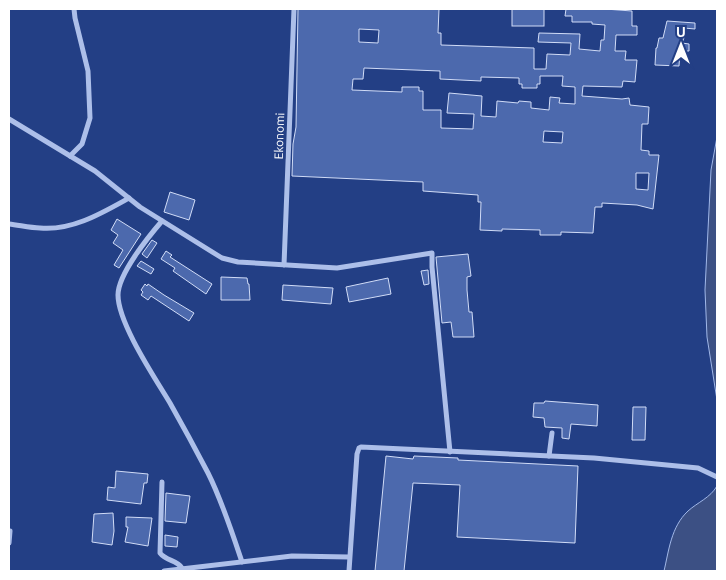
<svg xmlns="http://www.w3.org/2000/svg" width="726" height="580" font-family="Ubuntu,sans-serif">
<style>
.water{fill:#3c5084;stroke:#a1b8e9}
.building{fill:#4c69ad;stroke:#d1dcf7;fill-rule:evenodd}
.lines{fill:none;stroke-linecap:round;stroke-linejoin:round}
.minor{stroke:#adbfe9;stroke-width:5}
.labels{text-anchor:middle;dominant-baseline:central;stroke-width:5;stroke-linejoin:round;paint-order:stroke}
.street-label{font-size:12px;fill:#fff;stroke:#233f85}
</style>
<rect width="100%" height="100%" fill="#233f85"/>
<g class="water">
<path d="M717,137V400L707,337L705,290L711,170Z"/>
<path d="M717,486V571H664C669,550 671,527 688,511C698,502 710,498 717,486Z"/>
</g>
<g class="building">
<path d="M298,9H439L438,33H441V45L534,48V69H546L547,54L570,55L571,43L538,42L539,33L580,34L579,49L600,51L601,40H604L605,25L592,24V22H572V16H565L566,9H605L632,11V26H637V35H616L615,51H626L625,60H637L635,82L623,81L622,87L583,86L582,96L622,99L629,98L630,105L649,107L648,124H642L641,150L649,151V155H659L653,209L637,205L602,203V207H595L593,233L561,232V235H540V230L502,229V231L480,230L481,202H478V195L423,191V182L292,176L293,144L296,127ZM359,29L379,30L378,43L359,42ZM364,68L440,71V79L481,81V77L519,78V84H522V88H537V84H540V76H563L562,86L575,87V104L559,103L560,98L550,97L549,110L531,108V102L519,101L518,103L497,101L496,117L481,116L482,96L449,93L447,113L474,114L473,129L441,128V110H423V91H419V87H402V92L352,90L353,79H363ZM544,131L563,132L562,143L543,142ZM636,173H649L648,190L636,189Z"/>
<rect x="512" y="9" width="32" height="17"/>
<path d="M667,21L695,23V29L684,28L685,35L682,43L689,44V51H680L679,66L655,65L656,48H657L659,38H663Z"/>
<path d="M170,192L195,200L189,220L164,212Z"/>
<path d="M117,219L141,234L119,268L114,265L123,250L113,243L118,235L111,230Z"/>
<path d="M152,240L157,243L147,258L142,254Z"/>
<path d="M166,251L172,255L170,257L212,284L206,294L173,271L175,268L161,259Z"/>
<path d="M468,254L471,276L467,277V290L469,312H472L474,337H453L451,322L442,323L436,257Z"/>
<path d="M141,261L154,269L151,274L137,266Z"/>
<path d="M428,270L429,284L424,285L421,271Z"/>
<path d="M221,277L247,278L248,284H249L250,300H221Z"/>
<path d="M388,278L391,294L349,302L346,287Z"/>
<path d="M145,284L147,286L148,284L164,295L194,313L189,321L151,296L148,300L141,295L143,292L141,290Z"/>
<path d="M283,285L333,288L331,304L282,300Z"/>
<path d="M545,401L598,405L597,426L571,424L569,439L562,438V428L545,427L544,418L533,417L534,403H544Z"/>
<path d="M633,407H646L645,440H632Z"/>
<path d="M386,456L413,459L414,456L458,458V460L578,466L575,543L457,537L460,485L413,483L404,571H375Z"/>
<path d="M116,471L148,474L147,483H144L141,504L107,500L108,487L115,488Z"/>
<path d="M166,493L190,496L186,523L165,521Z"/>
<path d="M113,513L114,531L112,545L92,542L94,514Z"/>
<path d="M126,517L152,518L148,546L125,542L128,527H126Z"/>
<path d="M165,535L178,537L177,547L165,546Z"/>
</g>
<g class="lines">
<g class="minor">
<path d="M9,119L95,171L140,207L222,258L238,262L337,268L432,253V267L450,452"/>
<path d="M70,156L82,144L90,118L88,71L75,18L74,9"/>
<path d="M162,221C149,236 118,274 118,295C118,323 155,378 170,403C183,426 196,450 208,473C222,501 232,532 242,562"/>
<path d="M9,224C19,225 30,228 40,228C72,231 102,213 129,198"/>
<path d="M284,265L294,9"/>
<path d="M549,456L552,433"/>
<path d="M162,482L160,553C166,561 177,560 182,568"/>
<path d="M9,543L10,531"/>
<path d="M164,571L292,556L349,557"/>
<path d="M349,571L357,454L359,448L361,447L594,458L698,468L717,477"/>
</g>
</g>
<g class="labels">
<g class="street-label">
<text transform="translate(279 136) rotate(-88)">Ekonomi</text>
</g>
</g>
<rect width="726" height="580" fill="none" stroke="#ffffff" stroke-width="20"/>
<g transform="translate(681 45)" stroke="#233f85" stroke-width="4" paint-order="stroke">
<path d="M0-4L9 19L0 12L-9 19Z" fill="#ffffff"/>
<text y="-8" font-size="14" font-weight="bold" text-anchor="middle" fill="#ffffff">U</text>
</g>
</svg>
